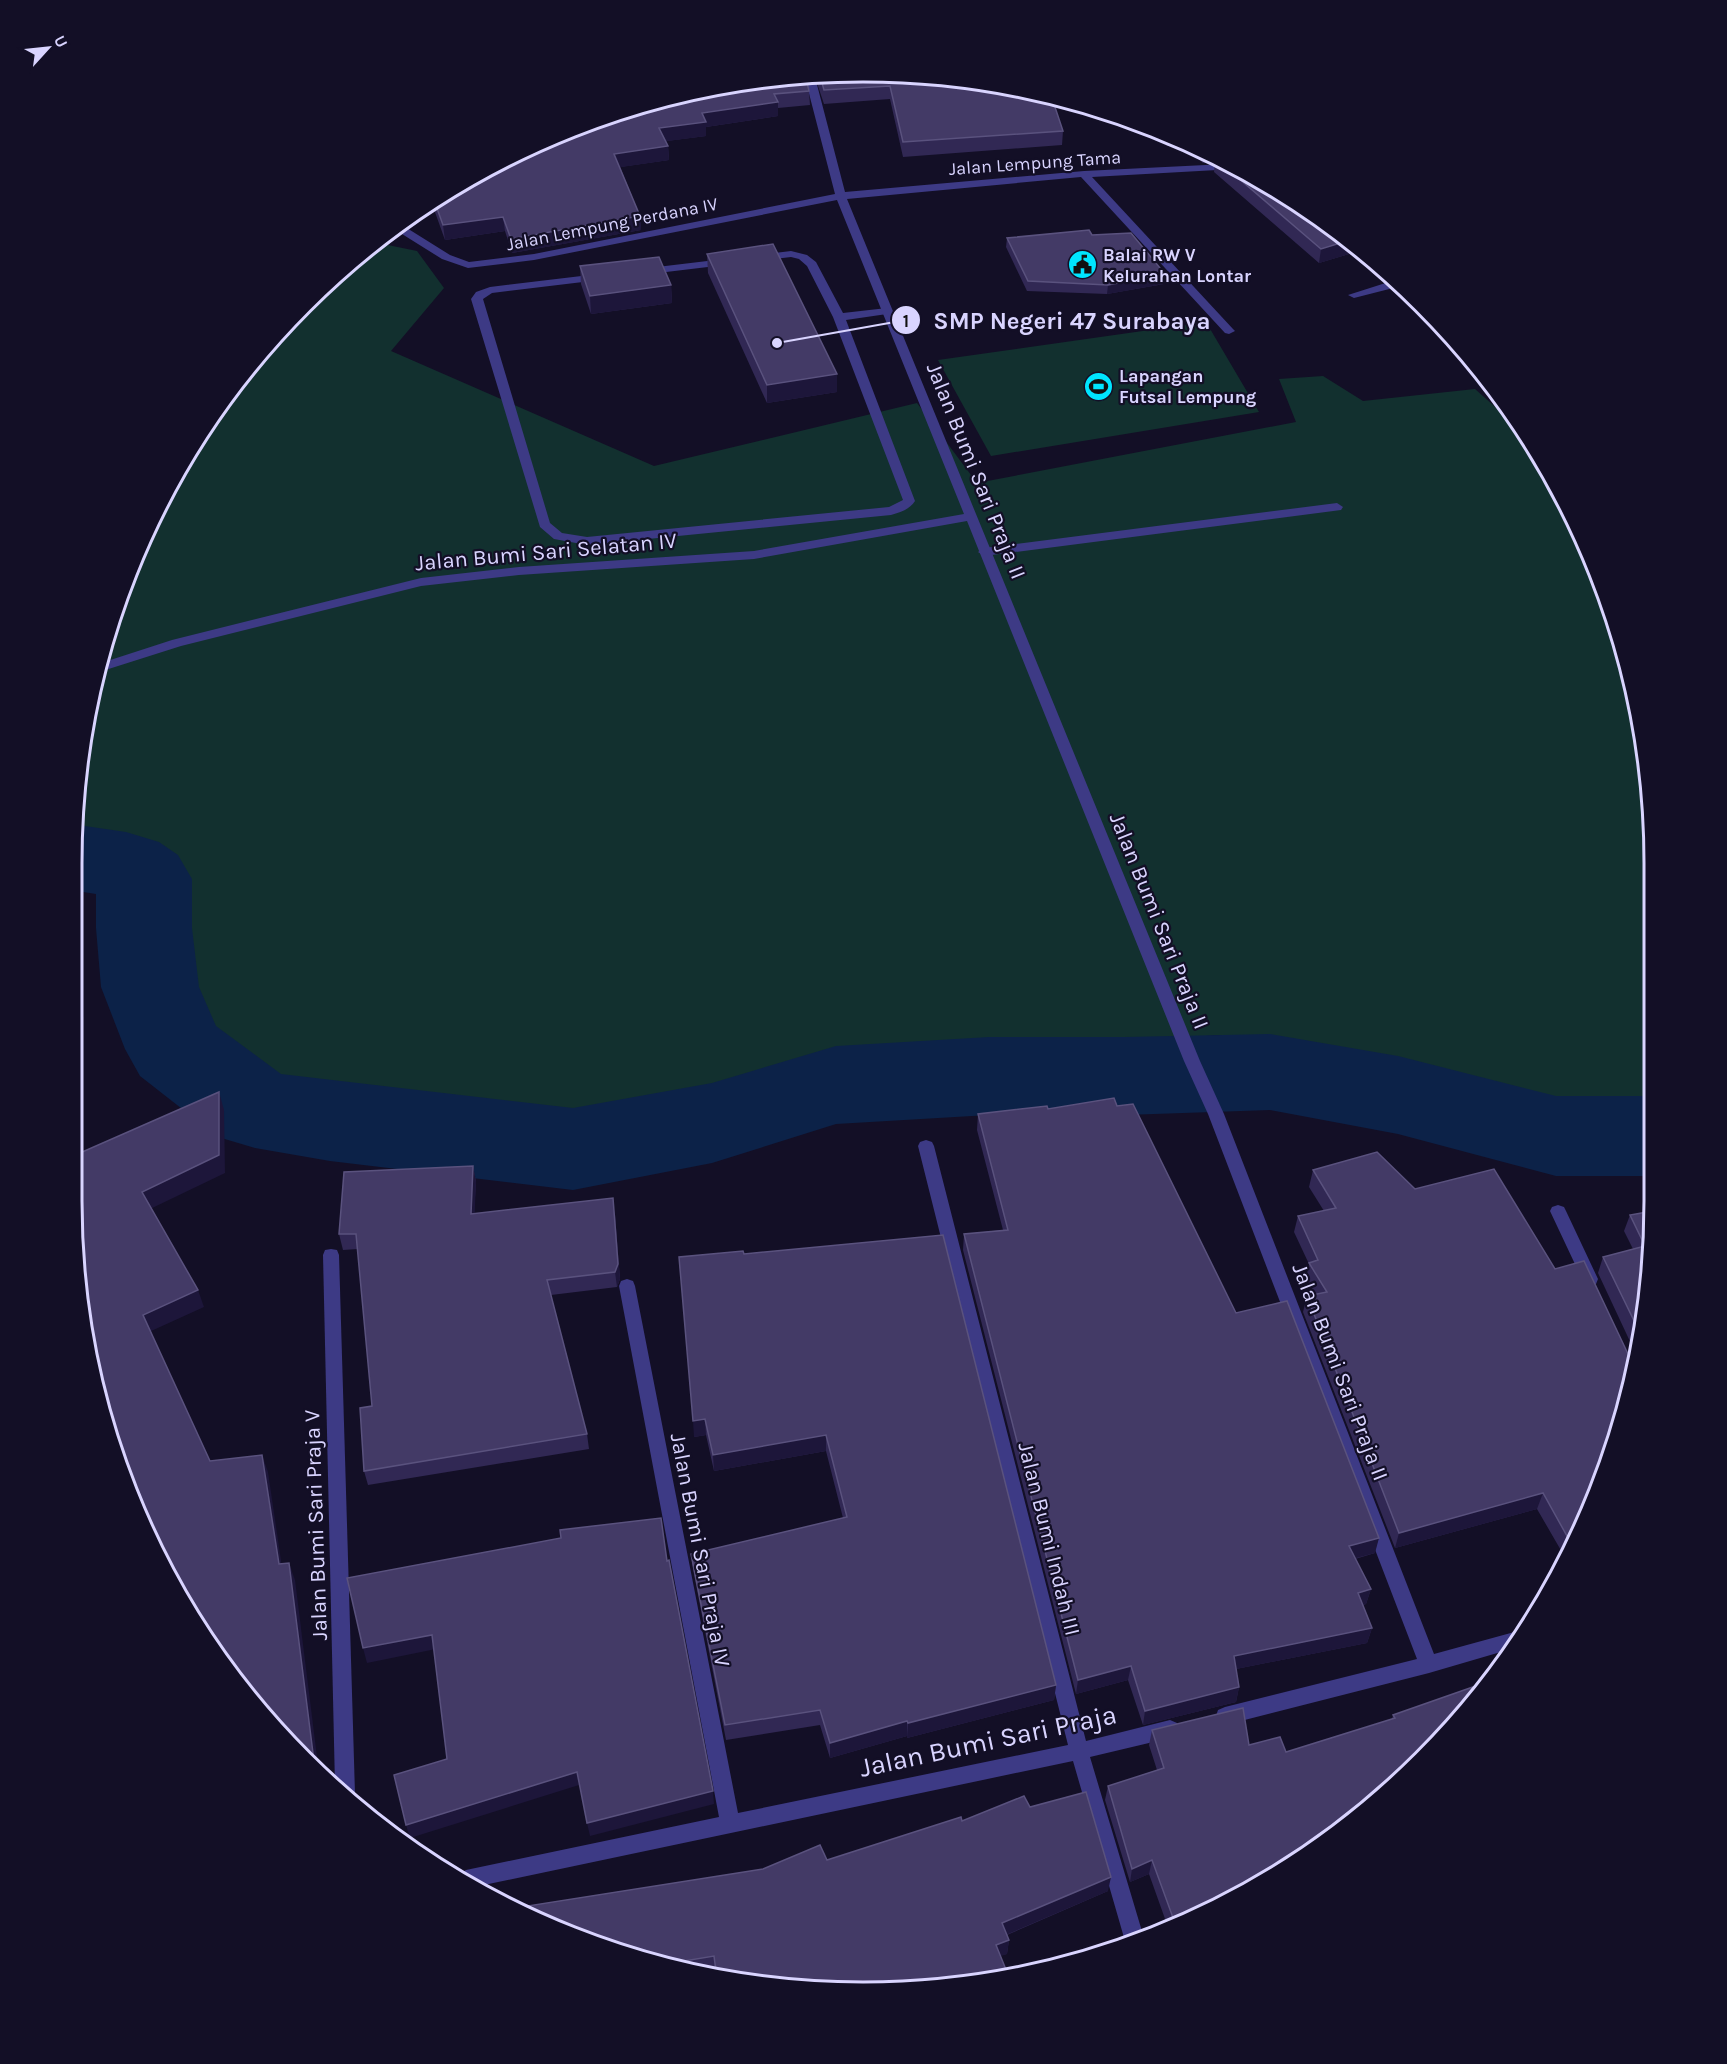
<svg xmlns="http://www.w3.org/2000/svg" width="1727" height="2064" font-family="Karla,sans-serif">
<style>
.green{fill:#12302f}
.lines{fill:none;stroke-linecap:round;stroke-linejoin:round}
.river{fill:#0c2248;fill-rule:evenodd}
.service{fill:#3d3a85;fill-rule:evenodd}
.minor{fill:#3d3a85;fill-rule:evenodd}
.wall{fill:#312854}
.shaded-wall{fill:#1d163a}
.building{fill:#433a66;stroke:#5a527e;stroke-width:1.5}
.labels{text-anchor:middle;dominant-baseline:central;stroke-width:4.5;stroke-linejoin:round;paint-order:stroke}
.far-street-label{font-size:18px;fill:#d9d4ff;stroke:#130f26}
.far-poi-label{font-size:18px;font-weight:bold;fill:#d9d4ff;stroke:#130f26;text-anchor:start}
.street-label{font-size:22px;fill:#d9d4ff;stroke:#130f26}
.near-street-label{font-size:27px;fill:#d9d4ff;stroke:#130f26}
.rim{fill:none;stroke:#d9d4ff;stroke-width:3}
.leader{fill:none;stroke:#d9d4ff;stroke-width:2}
.callout-dot{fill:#d9d4ff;stroke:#130f26;stroke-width:2}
.mark-label{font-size:18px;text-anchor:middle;font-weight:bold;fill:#111}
.callout-label{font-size:24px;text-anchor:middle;font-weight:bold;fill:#d9d4ff;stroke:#130f26;stroke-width:4.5;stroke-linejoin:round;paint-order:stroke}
</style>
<rect width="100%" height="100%" fill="#130f26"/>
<g class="green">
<path d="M378,243L417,251L444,288L391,351L654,466L917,403L977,483L1296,422L1279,379L1323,376L1363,401L1475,389L1528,436L1595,560L1640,709L1655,863L1654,1115L1573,1112L1400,1058L1219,1035L851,1064L581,1121L505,1124L266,1088L186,1000L180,893L153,852L78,836L79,761L99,658L153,514L235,382L304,304Z"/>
<path d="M1206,322L1259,412L991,456L938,360Z"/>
</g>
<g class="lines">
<path class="river" d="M78,825L126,832L159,842L178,855L192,879V928L199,987L216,1026L281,1074L573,1108L712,1083L836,1046L989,1037H1125L1270,1034L1398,1056L1556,1096H1654V1176H1556L1398,1134L1270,1110L1125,1115H989L836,1124L712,1163L573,1190L330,1161L255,1148L218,1137L140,1076L125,1049L101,987L96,928V894L77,891Z"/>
<g class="service">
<path d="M791,251L807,255L816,262L843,313L887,308L893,311L887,314L846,320L915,501C909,510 901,512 891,515L587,545L554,539L540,527L471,299L476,292L490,287ZM791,257L799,259L807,266L833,317L903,500L889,507L587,537L562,533L550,523L483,299L492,293Z"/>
<path d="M1337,503L1343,507L1341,510L984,556L978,552L984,548Z"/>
</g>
<g class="minor">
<path d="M815,77L845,192L1084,171L1226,164L1235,169L1092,177L1233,329L1235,331L1229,334L1225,333L1081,177L847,199L1200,1061L1224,1114L1434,1654L1518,1631L1523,1633L1511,1649L1429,1673L1225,1725L1218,1722L1216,1716L1218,1710L1225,1707L1417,1659L1208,1114L1184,1061L967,521L754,559L519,575L421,586L181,646L96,673L98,664L172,640L421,578L519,567L754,551L964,514L837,200L534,260L468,268L442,259L394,229L402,225L450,255L469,262L534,254L835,194L805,78Z"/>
<path d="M1395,280L1401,286L1354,298L1348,295Z"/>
<path d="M926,1140L932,1142L934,1146L1086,1741L1170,1720L1177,1723L1179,1729L1177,1735L1170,1738L1090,1757L1144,1938L1126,1944L1125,1941L1073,1761L479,1886L458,1875L466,1870L719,1817L619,1286L621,1281L627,1279L633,1281L635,1286L738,1813L1068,1745L918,1146L920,1142Z"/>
<path d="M1558,1205L1564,1207L1566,1211L1598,1279L1596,1284L1590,1286L1584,1284L1582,1279L1550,1211L1552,1207Z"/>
<path d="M331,1249L337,1250L339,1255L355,1794L352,1800L335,1786L323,1255L325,1250Z"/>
</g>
</g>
<g class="wall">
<path d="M863,72L977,90L1063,131L1062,145L903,157L890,99L824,104L815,77Z"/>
<path d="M709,87L809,91L810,105L778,108V116L706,127V136L666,141L668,146L669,160L620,167L640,216L641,230L512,253L505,231L445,240L431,201L560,132Z"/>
<path d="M1160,130L1166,132L1303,205L1359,251L1319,263L1214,172L1215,162L1203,163L1182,145L1167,146Z"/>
<path d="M1092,235L1165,274L1164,284L1107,294L1027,291L1006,247L1007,238Z"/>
<path d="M707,254L837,374V392L767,403L708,273Z"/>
<path d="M580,266L671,285L672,303L591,314L581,284Z"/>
<path d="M1117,1106L1375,1553L1355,1559L1371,1589L1366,1604L1363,1605L1372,1628L1367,1643L1236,1669L1239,1687L1236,1702L1143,1725L1128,1680L1076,1694L963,1250L964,1234L1003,1230L977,1130L978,1114Z"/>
<path d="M473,1166L476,1182L474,1213L615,1214L620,1279L617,1287L551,1295L587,1434L589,1449L368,1485L364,1471L372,1406L358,1249L343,1250L339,1234Z"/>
<path d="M1313,1170L1415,1189L1555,1269L1629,1356L1613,1455L1566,1559L1537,1509L1395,1548L1303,1312L1307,1296L1315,1294L1306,1279L1309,1264L1294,1232L1298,1216L1324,1211L1309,1187Z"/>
<path d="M1630,1215L1653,1253L1634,1350L1598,1273L1603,1257L1633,1249L1624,1231Z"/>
<path d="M744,1254L1056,1685L1054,1700L907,1738V1736L830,1758L820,1725L726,1740L693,1569L691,1554L843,1518L826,1451L714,1471L706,1435L694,1437Z"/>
<path d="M1487,1682L1345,1829L1169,1930L1149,1874L1130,1882L1105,1800L1108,1786L1157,1770L1149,1745L1152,1730L1286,1752L1392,1719L1393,1715Z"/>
<path d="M1030,1807L1108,1891L1007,1935L1009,1940L1007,1954L811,1990L715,1971V1969L710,1970L609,1950L827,1860L962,1821Z"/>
</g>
<g class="shaded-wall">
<path d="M778,102V116L706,127V136L660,142L659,128L702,113Z"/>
<path d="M668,146L669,160L615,168L614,154Z"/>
<path d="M640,216L641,230L512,253L511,239Z"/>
<path d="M503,217L505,231L445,240L443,225Z"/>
<path d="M1347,241L1359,251L1319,263L1321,249Z"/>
<path d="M1165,274L1164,284L1107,294L1108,285Z"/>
<path d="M671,285L672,303L591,314L590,296Z"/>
<path d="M837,374V392L767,403V385Z"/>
<path d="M219,1092L224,1110L225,1173L148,1210L142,1192Z"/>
<path d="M473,1166L476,1182L474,1229L471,1214Z"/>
<path d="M613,1198L620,1279L617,1287L615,1272Z"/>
<path d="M198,1290L204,1307L149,1332L143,1315Z"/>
<path d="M705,1419L706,1435L694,1437L693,1421Z"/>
<path d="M826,1435V1451L714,1471L713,1455Z"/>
<path d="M262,1455L268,1472L284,1581L279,1564Z"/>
<path d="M1543,1493L1537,1509L1395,1548L1399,1533Z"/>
<path d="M1379,1538L1375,1553L1345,1561L1349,1546Z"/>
<path d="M289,1563L295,1580L319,1773L315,1769Z"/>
<path d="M1371,1589L1366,1604L1354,1608L1358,1593Z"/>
<path d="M1372,1628L1367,1643L1231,1670L1234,1656Z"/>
<path d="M432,1635L436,1649L367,1663L363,1648Z"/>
<path d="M1131,1666L1128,1680L1076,1694L1078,1680Z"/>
<path d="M1056,1685L1054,1700L907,1738L908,1723Z"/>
<path d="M1239,1687L1236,1702L1143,1725L1145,1711Z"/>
<path d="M907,1721V1736L830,1758V1743Z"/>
<path d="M577,1772L579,1785L410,1838L406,1825Z"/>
<path d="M713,1791L714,1804L590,1836L587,1823Z"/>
<path d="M1152,1860L1149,1874L1130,1882L1132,1869Z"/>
<path d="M1111,1877L1108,1891L1001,1937L1002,1923Z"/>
<path d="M1009,1940L1007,1954L995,1958L996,1945Z"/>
</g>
<g class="building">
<path d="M863,72L975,83L977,90L1018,87L1052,98L1063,131L903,142L890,86L824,90L820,76Z"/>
<path d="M806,78L809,91L774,94L778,102L702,113L706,122L659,128L668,146L614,154L640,216L511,239L503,217L443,225L434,200L560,132L709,87Z"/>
<path d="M1216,159L1303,205L1347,241L1321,249Z"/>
<path d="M1089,230L1092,235L1131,233L1165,274L1108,285L1028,281L1007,238Z"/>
<path d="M773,244L837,374L767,385L707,254Z"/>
<path d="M659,257L671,285L590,296L580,266Z"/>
<path d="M219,1092V1155L142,1192L198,1290L143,1315L210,1461L262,1455L279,1564L289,1563L315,1769L304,1760L178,1596L99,1405L72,1200L73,1156Z"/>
<path d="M1114,1098L1117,1106L1133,1104L1236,1313L1287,1301L1379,1538L1349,1546L1371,1589L1358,1593L1372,1628L1234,1656L1239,1687L1145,1711L1131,1666L1078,1680L964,1234L1008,1230L978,1114L1047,1106L1048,1109Z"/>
<path d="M1377,1152L1415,1189L1494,1169L1555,1269L1584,1261L1629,1356L1632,1357L1613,1455L1572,1545L1543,1493L1399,1533L1307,1296L1327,1292L1309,1263L1318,1260L1298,1216L1336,1208L1313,1170Z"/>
<path d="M473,1166L471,1214L613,1198L618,1264L615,1272L547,1280L587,1434L364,1471L360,1408L372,1406L356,1234H339L344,1172Z"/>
<path d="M1653,1211V1253L1638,1329L1603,1257L1645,1246L1630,1215Z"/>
<path d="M943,1235L1056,1685L908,1723L907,1721L830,1743L820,1710L725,1725L691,1554L847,1517L826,1435L713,1455L705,1419L693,1421L679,1257L743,1251L744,1254Z"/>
<path d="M661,1518L667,1561L669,1560L713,1791L587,1823L577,1772L406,1825L394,1775L447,1759L432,1635L363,1648L347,1578L561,1538L560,1530Z"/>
<path d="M1487,1682L1458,1723L1345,1829L1176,1926L1152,1860L1132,1869L1108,1786L1164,1768L1152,1730L1243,1708L1249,1745L1280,1737L1286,1752L1395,1718L1393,1715Z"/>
<path d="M1086,1792L1111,1877L1002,1923L1009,1940L996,1945L1009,1977L811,1990L716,1971L714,1956L672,1963L609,1950L521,1907L763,1869L820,1845L827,1860L961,1817L962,1821L1024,1796L1030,1807Z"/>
</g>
<defs>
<symbol id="civic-disc" viewBox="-11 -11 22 22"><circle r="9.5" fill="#00e5ff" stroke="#130f26"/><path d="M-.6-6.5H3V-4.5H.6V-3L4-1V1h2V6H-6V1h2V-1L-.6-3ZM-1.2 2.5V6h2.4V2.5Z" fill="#111"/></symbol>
<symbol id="stadium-disc" viewBox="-11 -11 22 22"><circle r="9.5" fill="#00e5ff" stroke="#130f26"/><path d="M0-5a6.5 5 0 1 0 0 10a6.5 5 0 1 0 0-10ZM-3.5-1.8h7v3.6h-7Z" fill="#111"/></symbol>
</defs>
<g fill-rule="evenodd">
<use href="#civic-disc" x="1066" y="248" width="33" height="33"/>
<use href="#stadium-disc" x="1082" y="370" width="33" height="33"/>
</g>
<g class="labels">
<g class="far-street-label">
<text transform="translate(1035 163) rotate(-4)">Jalan Lempung Tama</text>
<text transform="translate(612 224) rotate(-11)">Jalan Lempung Perdana IV</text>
</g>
<g class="far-poi-label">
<text x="1103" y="255">Balai RW V<tspan x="1103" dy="21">Kelurahan Lontar</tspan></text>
<text x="1119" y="376">Lapangan<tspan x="1119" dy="21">Futsal Lempung</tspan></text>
</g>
<g class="street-label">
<text transform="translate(976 471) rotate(68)">Jalan Bumi Sari Praja II</text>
<text transform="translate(546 552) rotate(-5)">Jalan Bumi Sari Selatan IV</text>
<text transform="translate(1159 921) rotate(68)">Jalan Bumi Sari Praja II</text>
<text transform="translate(1340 1372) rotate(69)">Jalan Bumi Sari Praja II</text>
<text transform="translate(316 1525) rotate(-92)">Jalan Bumi Sari Praja V</text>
<text transform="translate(1049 1539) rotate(76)">Jalan Bumi Indah III</text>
<text transform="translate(700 1550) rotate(79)">Jalan Bumi Sari Praja IV</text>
</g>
<g class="near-street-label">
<text transform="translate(988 1741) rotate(-12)">Jalan Bumi Sari Praja</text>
</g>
</g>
<path d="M0 0H1727V2064H0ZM863 82H863A781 781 0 0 1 1644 863V1201A781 781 0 0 1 863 1982H863A781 781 0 0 1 82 1201V863A781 781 0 0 1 863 82Z" fill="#130f26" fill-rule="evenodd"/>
<path class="rim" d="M863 82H863A781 781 0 0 1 1644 863V1201A781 781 0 0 1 863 1982H863A781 781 0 0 1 82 1201V863A781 781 0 0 1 863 82Z"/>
<path class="leader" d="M777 343L906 320"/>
<g class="callout-dot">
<circle cx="777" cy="343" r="6"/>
<circle cx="906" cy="320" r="15"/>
</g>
<g class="mark-label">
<text x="906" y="327">1</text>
</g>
<g class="callout-label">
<text x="1072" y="329">SMP Negeri 47 Surabaya</text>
</g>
<g transform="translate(48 48) rotate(63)" stroke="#130f26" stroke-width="4.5" paint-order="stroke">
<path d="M0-4.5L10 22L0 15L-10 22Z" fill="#d9d4ff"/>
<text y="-9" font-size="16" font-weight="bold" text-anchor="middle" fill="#d9d4ff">U</text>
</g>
</svg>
